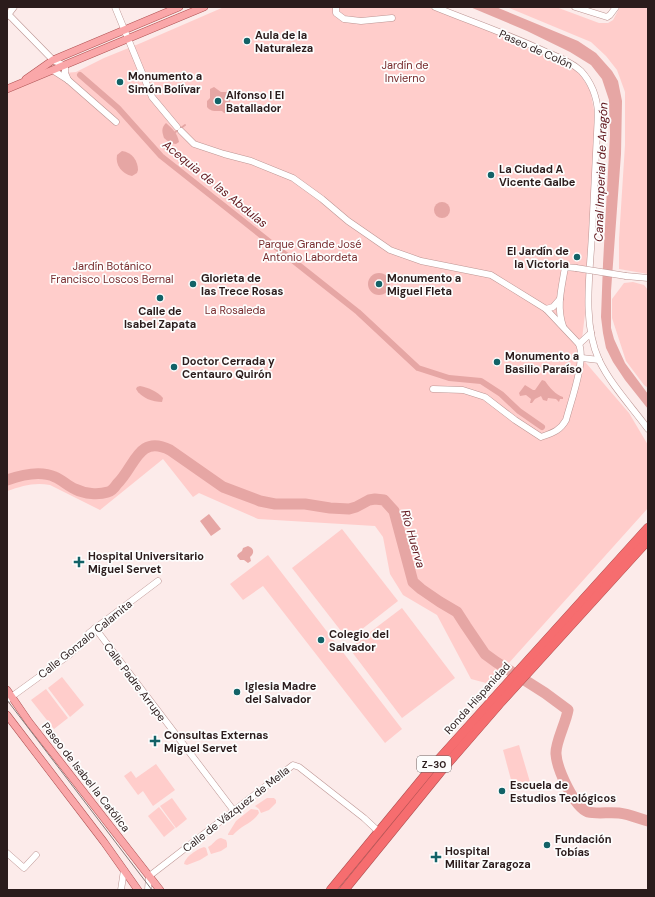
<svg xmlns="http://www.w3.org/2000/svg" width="655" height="897" font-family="'DM Sans',sans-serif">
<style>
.green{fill:#ffcdcb}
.water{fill:#e6a6a4}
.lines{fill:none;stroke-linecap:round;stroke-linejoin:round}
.stream{stroke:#e6a6a4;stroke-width:2}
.canal{stroke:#e6a6a4;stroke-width:6}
.river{stroke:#e6a6a4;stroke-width:11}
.minor-casing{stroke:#bd9593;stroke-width:7}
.major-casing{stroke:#af5152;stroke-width:8}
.highway-casing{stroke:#af5152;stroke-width:10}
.minor{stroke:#fff;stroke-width:6}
.major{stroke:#faa7a9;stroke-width:7}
.highway{stroke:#f66d6f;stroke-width:9}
.tram{stroke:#887978;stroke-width:1}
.minor-bridge-casing{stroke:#bd9593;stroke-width:7;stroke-linecap:butt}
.minor-bridge{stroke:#fff;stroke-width:6}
.poi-dot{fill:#126267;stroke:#fdfdfd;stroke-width:1.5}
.labels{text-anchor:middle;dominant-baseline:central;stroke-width:3.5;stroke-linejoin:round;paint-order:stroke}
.shield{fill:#fdfdfd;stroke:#6a6060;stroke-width:1}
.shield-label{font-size:10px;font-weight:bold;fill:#2b1c1c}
.poi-label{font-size:11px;font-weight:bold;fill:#2b1c1c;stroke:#fdfdfd;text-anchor:start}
.street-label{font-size:11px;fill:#2b1c1c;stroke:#fdfdfd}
.park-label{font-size:11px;fill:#772c2e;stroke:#fdfdfd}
.water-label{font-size:12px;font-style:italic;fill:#5f141a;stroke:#fdfdfd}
</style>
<rect width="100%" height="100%" fill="#fcebea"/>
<g class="green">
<path d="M224,7H428L531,46L570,65L580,74L590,90L594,110V134L589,280L580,356L629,413L648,445V508L490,684L471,679L437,615L403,595L390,574L383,537L375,526L258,519L199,493L193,497L163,459L100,510L50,485C34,482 22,486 7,491V93L53,74L76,72L104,58L141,43Z"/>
<path d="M507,7H556L599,23H608L613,20L620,7H648V274L619,269V239L625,145V92L617,70L606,56L591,42Z"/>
<path d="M633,282L644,285L648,290V388L644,385L626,361L612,318V299L624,283Z"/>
<path d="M342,529L398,601L348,640L292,568Z"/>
<path d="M268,555L402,729L385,743L263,586L243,600L230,584Z"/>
<path d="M402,608L455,678L402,718L349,648Z"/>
<path d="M62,677L84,705L70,717L48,688Z"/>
<path d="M46,689L68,718L54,729L31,700Z"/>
<path d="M519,745L530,782L513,787L503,750Z"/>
<path d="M156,764L175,790L153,806L143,791L138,795L124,776L131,771L136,778Z"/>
<path d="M172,798L187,819L176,828L160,806Z"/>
<path d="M267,798H274L276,800V803L269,810L261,813L259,809L255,806Z"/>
<path d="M159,807L175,828L164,837L148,816Z"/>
<path d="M251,809L258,810L259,813C252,824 241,825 233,835H228V834L236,821Z"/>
<path d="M221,838L226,840L227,843V847L221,851L211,854L208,847C213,845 215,839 221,838Z"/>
<path d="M204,847L206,848L208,855L200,860L187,865L184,864C185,857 197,849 204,847Z"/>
</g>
<g class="water">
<path d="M470,7H496L578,41L596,53L612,71L618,81L622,101L621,154L611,291V328L614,339L625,363L648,394V409L625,380L613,362L606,348L603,333L601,317L603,264L610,134L609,100L602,79L591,65L570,52L527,31Z"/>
<path d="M214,87L221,92H227C231,97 229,103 232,108L229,112L224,113L222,111C216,111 211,112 207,107V101L210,98V89Z"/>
<path d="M166,123C173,129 177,133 179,142L176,144L170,143L164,138C162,132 161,128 166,123Z"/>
<path d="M122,151C132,152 138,161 138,170L137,173L132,176C122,174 115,165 117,155Z"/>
<circle cx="442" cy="210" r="8"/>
<circle cx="379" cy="284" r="11"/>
<path d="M542,380L545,381C549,387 556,395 563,397V399H560L559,402L556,399L548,398L547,401L543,400L541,396L535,399L532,403H530L531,399L526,395L520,396L519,393L525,385L533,390H535Z"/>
<path d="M140,386C149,388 157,391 163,398L162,402C153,402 141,398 136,389L137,387Z"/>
<path d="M209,514L221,529L211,536L200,521Z"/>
<path d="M248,546C254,548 255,553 250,557L251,561L248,563L244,560H240L237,556L238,554L242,551L243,548Z"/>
</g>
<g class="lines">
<path class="stream" d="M174,133L185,125"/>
<path class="canal" d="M80,75L118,108L161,156L358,312L418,368L449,378L481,381L501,394L519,411L542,427"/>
<path class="river" d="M7,480C21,475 40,470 55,477C62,480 68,486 75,489C85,494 98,495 108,492C112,491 115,487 117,484C135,467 138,434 170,450L223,487L260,501L275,504H305L330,508L349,509L356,507L369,500L375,499L384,500L394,511L413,582L421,589L440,602L457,612L466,626L485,654L496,662L545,693L568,710C566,723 555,743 556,754C557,769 574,807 588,812C596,814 610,812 619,813C628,814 638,818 648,821"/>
<defs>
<g id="minor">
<path d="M115,7L152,97L177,127"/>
<path d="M336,7V13L344,19L361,21L392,18"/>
<path d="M435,7C472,22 510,35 546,52C558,57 571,62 581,71C592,83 597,97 598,113C596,153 594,193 592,234C590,273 582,323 599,360C611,385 632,407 648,429"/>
<path d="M575,7L607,17L610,15L616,7"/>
<path d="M7,13L53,60L65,66V73L68,80"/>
<path d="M7,16L14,7"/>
<path d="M54,71L68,80L116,122"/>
<path d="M181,131L194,144L224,154L251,161L293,178L322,199L348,221L390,250L421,261L491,275L546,309L579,344C586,360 571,401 566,420C560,431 552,433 541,437L515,420L485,397L463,390L433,389"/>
<path d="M626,276L648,278"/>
<path d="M546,309L553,307L560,299"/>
<path d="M563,326C556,306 562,287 565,267L576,268"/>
<path d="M579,344L591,333"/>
<path d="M582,358L599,360"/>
<path d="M95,628L234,811"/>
<path d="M7,700L69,655L86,640L89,633L158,581"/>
<path d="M7,853L24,868L36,855"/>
<path d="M121,890L124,870"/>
<path d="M148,890L149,876L152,874L293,765L299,767L364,818L378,831"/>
</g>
<g id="major">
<path d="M26,79L53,60L179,7"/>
<path d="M7,89L204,7"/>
<path d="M7,690L29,722L160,890"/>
<path d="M7,715L104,842L138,890"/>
</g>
<g id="highway">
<path d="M331,890L433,766L648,528"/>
<path d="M344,890L440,772L499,704L648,540"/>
</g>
</defs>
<use href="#minor" class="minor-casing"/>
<use href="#major" class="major-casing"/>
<use href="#highway" class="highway-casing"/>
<use href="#minor" class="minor"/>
<use href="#major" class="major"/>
<use href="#highway" class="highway"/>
<path class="tram" d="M7,700L152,890"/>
<defs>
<path id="minor-bridge" d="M576,268L626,276"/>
</defs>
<use href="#minor-bridge" class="minor-bridge-casing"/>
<use href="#minor-bridge" class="minor-bridge"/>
</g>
<g class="poi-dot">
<circle cx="247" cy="41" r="4"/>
<circle cx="120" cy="82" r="4"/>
<circle cx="218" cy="101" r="4"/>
<circle cx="491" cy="175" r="4"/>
<circle cx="577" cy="257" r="4"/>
<circle cx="193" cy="284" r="4"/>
<circle cx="379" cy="284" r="4"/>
<circle cx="160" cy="298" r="4"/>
<circle cx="497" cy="362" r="4"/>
<circle cx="174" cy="367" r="4"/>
<path d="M77 556h4v4h4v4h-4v4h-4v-4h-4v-4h4z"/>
<circle cx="321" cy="640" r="4"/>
<circle cx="237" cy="692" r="4"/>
<path d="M153 735h4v4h4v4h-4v4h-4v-4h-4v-4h4z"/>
<circle cx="502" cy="791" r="4"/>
<circle cx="547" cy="845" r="4"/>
<path d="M434 851h4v4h4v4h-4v4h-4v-4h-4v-4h4z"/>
</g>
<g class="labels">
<rect class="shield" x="417" y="756" width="34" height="16" rx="3"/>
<g class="shield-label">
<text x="434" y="764">Z-30</text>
</g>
<g class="poi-label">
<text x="255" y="35">Aula de la<tspan x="255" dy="13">Naturaleza</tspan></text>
<text x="128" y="76">Monumento a<tspan x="128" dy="13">Simón Bolívar</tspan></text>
<text x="226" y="95">Alfonso I El<tspan x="226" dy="13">Batallador</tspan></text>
<text x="499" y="169">La Ciudad A<tspan x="499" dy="13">Vicente Galbe</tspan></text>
<text x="569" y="251" text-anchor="end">El Jardín de<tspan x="569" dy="13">la Victoria</tspan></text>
<text x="201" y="278">Glorieta de<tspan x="201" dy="13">las Trece Rosas</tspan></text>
<text x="387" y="278">Monumento a<tspan x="387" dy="13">Miguel Fleta</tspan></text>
<text x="160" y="311" text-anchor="middle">Calle de<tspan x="160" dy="13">Isabel Zapata</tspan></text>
<text x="505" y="356">Monumento a<tspan x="505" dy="13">Basilio Paraíso</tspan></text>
<text x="182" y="361">Doctor Cerrada y<tspan x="182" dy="13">Centauro Quirón</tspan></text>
<text x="88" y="556">Hospital Universitario<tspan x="88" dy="13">Miguel Servet</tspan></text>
<text x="329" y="634">Colegio del<tspan x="329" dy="13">Salvador</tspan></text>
<text x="245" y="686">Iglesia Madre<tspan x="245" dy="13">del Salvador</tspan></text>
<text x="164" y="735">Consultas Externas<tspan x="164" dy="13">Miguel Servet</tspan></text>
<text x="510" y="785">Escuela de<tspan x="510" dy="13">Estudios Teológicos</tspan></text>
<text x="555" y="839">Fundación<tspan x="555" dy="13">Tobías</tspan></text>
<text x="445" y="851">Hospital<tspan x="445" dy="13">Militar Zaragoza</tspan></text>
</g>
<g class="street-label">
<text transform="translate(536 49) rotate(24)">Paseo de Colón</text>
<text transform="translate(85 639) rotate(-39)">Calle Gonzalo Calamita</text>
<text transform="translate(135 682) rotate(53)">Calle Padre Arrupe</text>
<text transform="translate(477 698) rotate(-48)">Ronda Hispanidad</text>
<text transform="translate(86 777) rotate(52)">Paseo de Isabel la Católica</text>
<text transform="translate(236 809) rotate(-38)">Calle de Vázquez de Mella</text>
</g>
<g class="park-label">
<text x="405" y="65">Jardín de<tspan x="405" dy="13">Invierno</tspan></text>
<text x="310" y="244">Parque Grande José<tspan x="310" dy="13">Antonio Labordeta</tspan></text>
<text x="112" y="266">Jardín Botánico<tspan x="112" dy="13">Francisco Loscos Bernal</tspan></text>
<text x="235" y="310">La Rosaleda</text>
</g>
<g class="water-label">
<text transform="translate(601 172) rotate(-88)">Canal Imperial de Aragón</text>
<text transform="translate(215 184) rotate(39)">Acequia de las Abdulas</text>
<text transform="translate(413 539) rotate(74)">Río Huerva</text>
</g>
</g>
<rect width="655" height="897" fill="none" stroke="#2b1c1c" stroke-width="16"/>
</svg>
